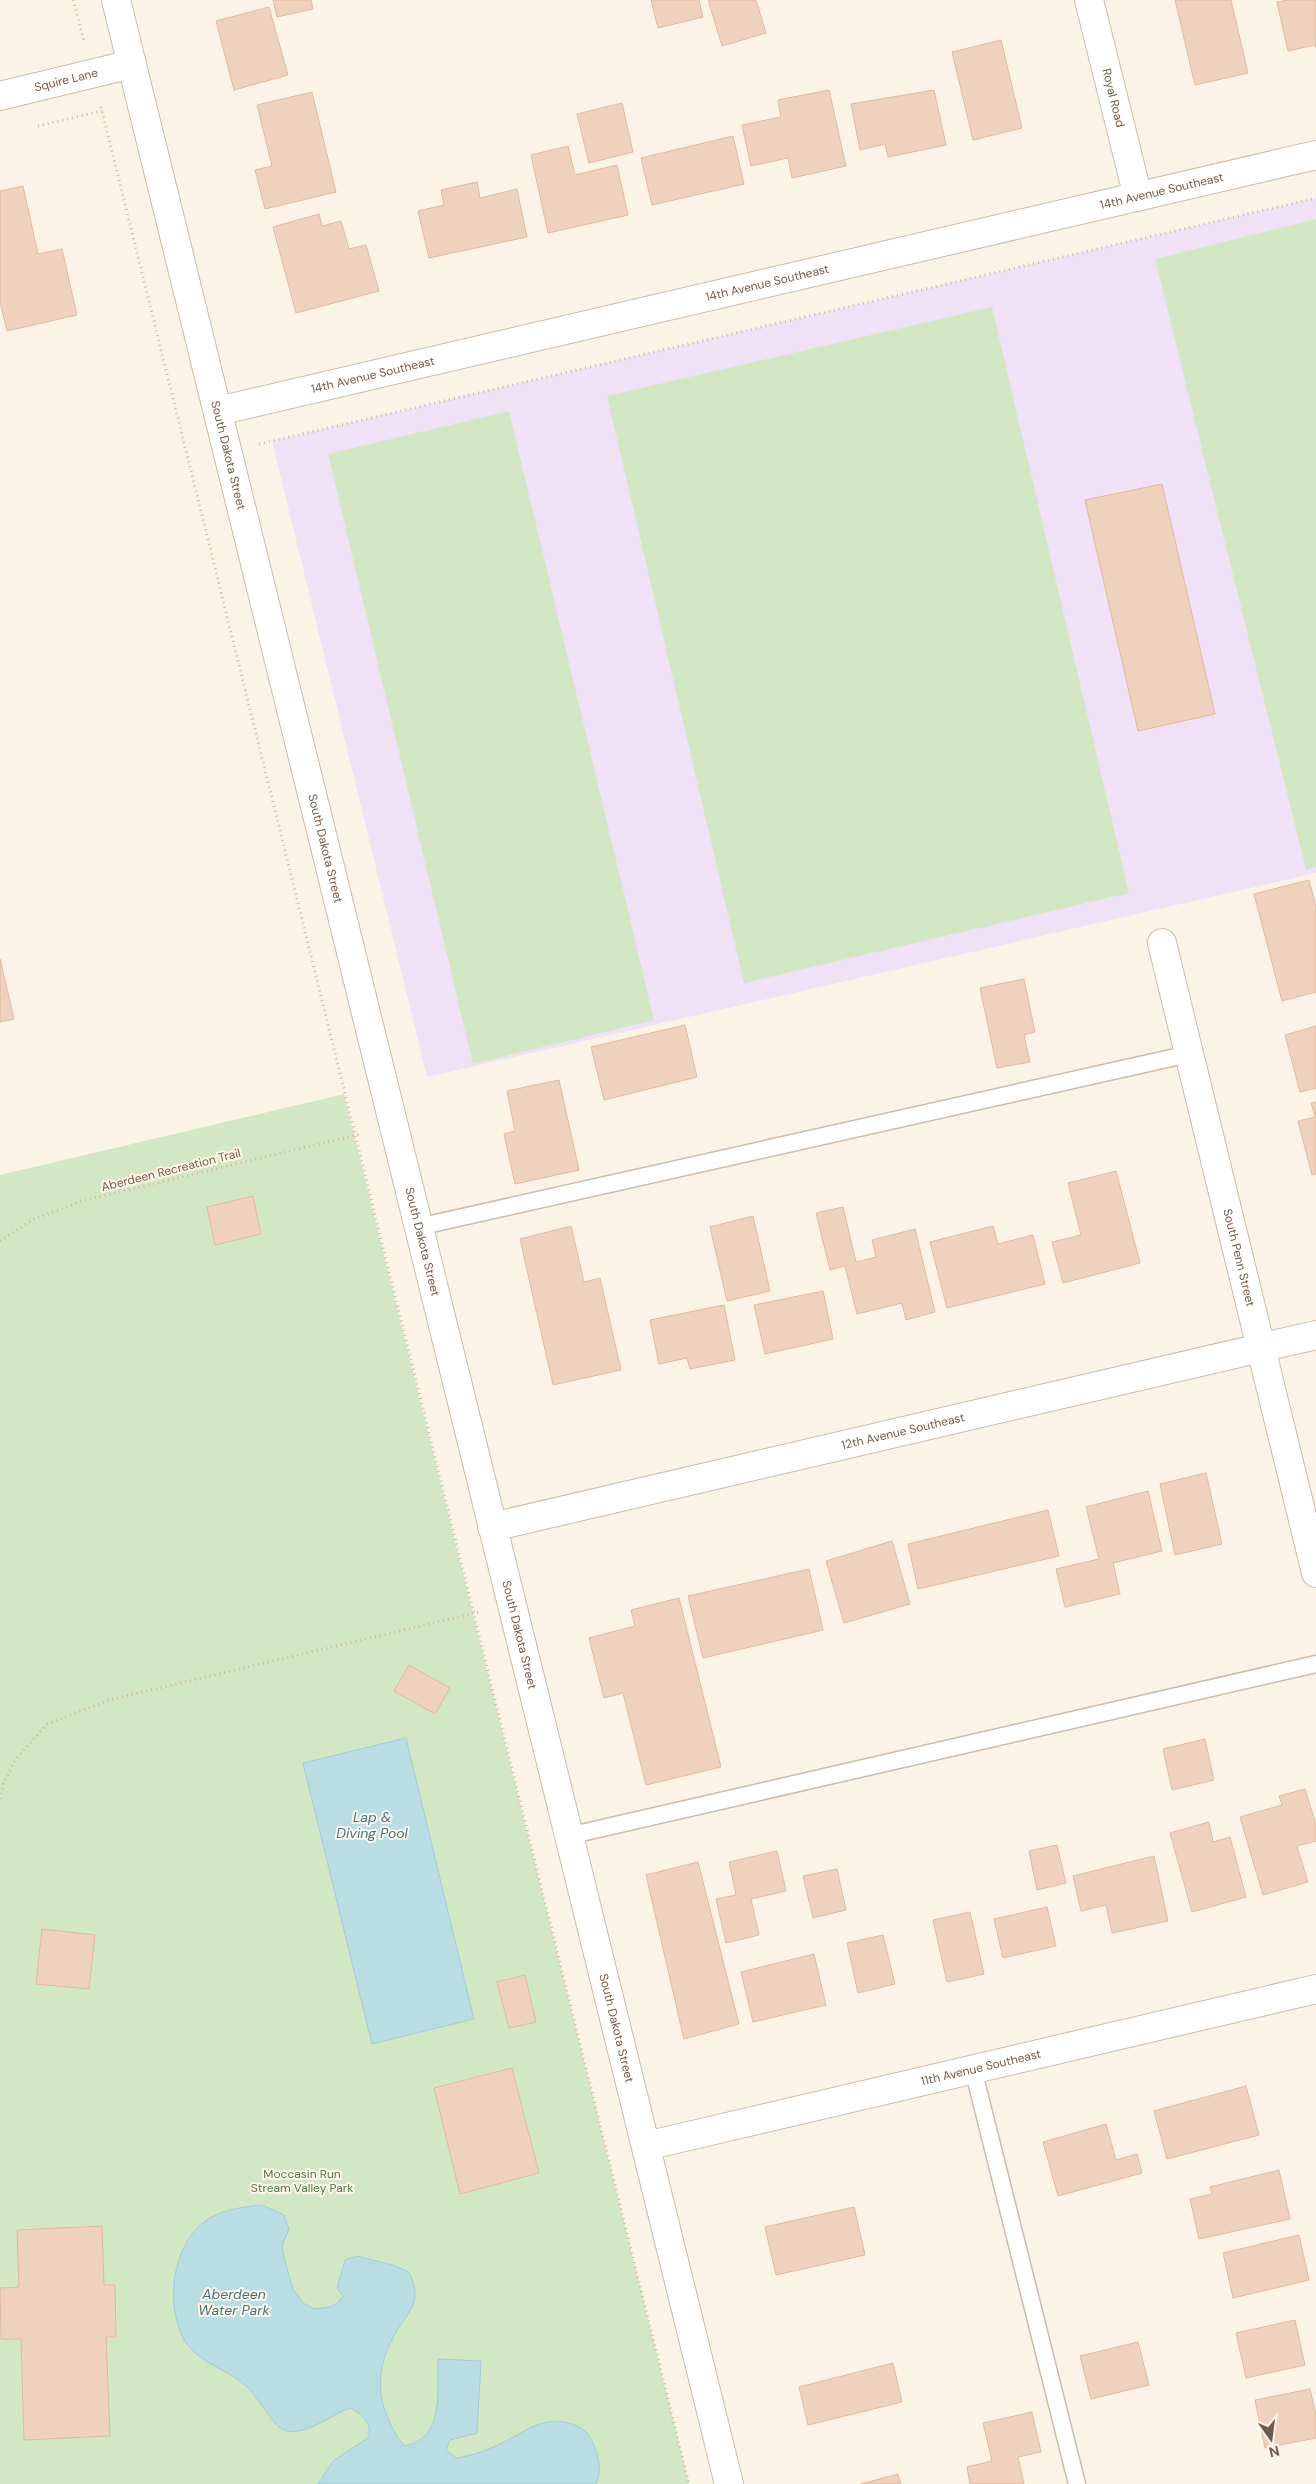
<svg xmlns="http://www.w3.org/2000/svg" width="1316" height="2484" font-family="'DM Sans',sans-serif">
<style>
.education{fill:#f0e1f7}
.green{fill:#d2e8c4}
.water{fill:#badde4;stroke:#a1ccd5}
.building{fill:#efd2bd;stroke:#e1b99f}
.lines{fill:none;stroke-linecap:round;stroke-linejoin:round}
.service-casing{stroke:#ccbbac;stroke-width:19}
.minor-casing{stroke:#ccbbac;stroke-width:30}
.tertiary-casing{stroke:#ccbbac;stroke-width:30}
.path{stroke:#d4b6a1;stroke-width:3;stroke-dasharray:1 4;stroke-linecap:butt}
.service{stroke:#fff;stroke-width:16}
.minor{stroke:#fff;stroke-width:28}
.tertiary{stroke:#fff;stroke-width:28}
.labels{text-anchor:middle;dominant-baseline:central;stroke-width:4;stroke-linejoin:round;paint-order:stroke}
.street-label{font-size:12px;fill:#735a4b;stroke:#fef7eb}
.park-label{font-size:12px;fill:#527843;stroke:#fef7eb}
.water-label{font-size:14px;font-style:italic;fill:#43737f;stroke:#fef7eb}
</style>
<rect width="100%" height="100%" fill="#fbf3e5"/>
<path class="education" d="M1316,198V873L427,1077L272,441Z"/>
<g class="green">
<path d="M1316,219V867L1306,870L1155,259Z"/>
<path d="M992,307L1129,893L744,983L607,396Z"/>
<path d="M509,411L654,1020L473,1064L328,454Z"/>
<path d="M344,1094L689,2484H0V1175Z"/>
</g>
<g class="water">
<path d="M406,1738L474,2019L372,2044L303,1763Z"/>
<path d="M262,2205L284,2215L289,2229L282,2245L285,2261L293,2289L303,2303L315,2309L330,2307L339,2302L343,2296L337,2288L345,2260L357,2256L393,2265L409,2272C413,2281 417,2292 414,2302C411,2312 401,2323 396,2332C381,2357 375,2386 386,2413C391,2426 395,2436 405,2446C445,2438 437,2391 438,2359L481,2361L477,2433L450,2440L446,2450L456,2458C471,2456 485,2451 500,2444C525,2432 545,2413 575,2425C583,2428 590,2435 593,2443C599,2456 602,2471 596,2484H318L333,2461L369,2437C371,2421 363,2415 350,2408C330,2415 308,2435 287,2431C273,2429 259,2397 247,2387C229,2370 201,2364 186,2343C164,2308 171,2243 208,2219C225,2209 243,2207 262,2205Z"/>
</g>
<g class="building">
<path d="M273,0H311L313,9L277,17Z"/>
<path d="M651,0H699L703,17L658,28Z"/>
<path d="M708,0H756L766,33L722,46Z"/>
<path d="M1175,0H1231L1248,73L1195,85Z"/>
<path d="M1288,0H1316V48L1315,45L1288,51L1277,2Z"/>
<path d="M269,7L288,75L234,90L216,21Z"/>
<path d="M1001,40L1022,128L973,140L952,52Z"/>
<path d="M829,90L846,166L792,178L788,158L751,166L742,125L781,117L778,100Z"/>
<path d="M934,90L946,145L888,157L885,144L860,150L851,104Z"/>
<path d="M312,92L336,192L265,209L255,170L272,166L257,105Z"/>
<path d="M622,103L633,152L589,163L577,114Z"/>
<path d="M733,136L744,184L652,205L641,158Z"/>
<path d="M568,146L575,175L617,165L628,215L548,233L531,155Z"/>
<path d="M477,182L480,198L517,189L527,237L429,258L418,211L444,205L441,190Z"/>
<path d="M23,186L38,254L62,249L77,315L7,331L0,302V191Z"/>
<path d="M319,214L322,226L341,221L349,249L366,245L379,291L296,313L273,227Z"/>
<path d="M1162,484L1215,714L1138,731L1085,500Z"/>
<path d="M1309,880L1316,906V992L1282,1001L1254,894Z"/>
<path d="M0,959L14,1019L0,1022Z"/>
<path d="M1024,979L1035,1032L1024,1035L1030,1062L997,1068L980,988Z"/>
<path d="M685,1025L697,1077L604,1100L591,1047Z"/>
<path d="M1316,1026V1088L1300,1092L1285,1035Z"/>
<path d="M559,1080L579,1170L515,1184L504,1134L515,1131L507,1091Z"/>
<path d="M1316,1102V1174L1312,1175L1298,1121L1315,1117L1311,1103Z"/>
<path d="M1116,1171L1140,1263L1063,1283L1052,1242L1081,1235L1068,1183Z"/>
<path d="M253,1196L261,1234L215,1245L207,1207Z"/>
<path d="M843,1207L856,1262L876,1257L872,1240L915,1229L935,1312L906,1320L902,1303L857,1314L845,1266L830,1270L816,1213Z"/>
<path d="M753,1216L770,1291L727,1301L710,1227Z"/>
<path d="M571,1226L584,1282L600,1278L621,1370L553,1385L520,1239Z"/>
<path d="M993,1226L998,1244L1033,1235L1045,1284L947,1308L930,1242Z"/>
<path d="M823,1291L833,1339L765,1354L754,1305Z"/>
<path d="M724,1305L735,1360L690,1369L687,1358L659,1364L650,1320Z"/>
<path d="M1206,1473L1222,1544L1175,1555L1160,1484Z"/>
<path d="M1148,1491L1162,1551L1113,1563L1120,1594L1065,1607L1056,1569L1099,1559L1086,1507Z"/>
<path d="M1048,1510L1059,1556L918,1589L908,1544Z"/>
<path d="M892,1541L910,1604L844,1623L826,1561Z"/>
<path d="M809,1569L823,1630L703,1658L688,1596Z"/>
<path d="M679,1598L721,1767L646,1785L623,1693L604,1698L589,1638L635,1626L631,1610Z"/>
<path d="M409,1665L450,1688L435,1714L394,1691Z"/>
<path d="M1205,1739L1214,1780L1172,1790L1163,1749Z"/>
<path d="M1305,1789L1316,1825V1841L1297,1846L1308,1882L1263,1895L1240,1817L1282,1805L1279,1796Z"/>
<path d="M1209,1822L1213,1842L1230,1837L1246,1897L1192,1912L1170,1833Z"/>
<path d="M1057,1845L1066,1883L1037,1890L1029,1851Z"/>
<path d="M777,1851L786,1891L751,1899L759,1935L726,1943L716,1899L736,1895L729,1862Z"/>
<path d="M1154,1856L1168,1921L1112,1933L1106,1905L1081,1911L1073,1876Z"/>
<path d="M698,1862L739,2024L684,2039L646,1875Z"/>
<path d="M837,1869L846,1910L813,1918L803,1876Z"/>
<path d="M1047,1907L1056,1946L1003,1958L994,1919Z"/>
<path d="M970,1912L984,1974L947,1982L933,1920Z"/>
<path d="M42,1929L95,1935L89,1989L36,1984Z"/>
<path d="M883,1935L895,1984L858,1993L847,1943Z"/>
<path d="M814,1954L826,2005L753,2022L741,1972Z"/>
<path d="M525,1975L536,2022L509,2028L497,1982Z"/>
<path d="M512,2068L539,2173L460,2194L434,2088Z"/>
<path d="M1246,2086L1259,2135L1167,2159L1154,2111Z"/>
<path d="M1106,2124L1116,2160L1137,2154L1142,2173L1058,2196L1043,2142Z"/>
<path d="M1279,2170L1290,2219L1199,2239L1190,2199L1212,2194L1210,2187Z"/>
<path d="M854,2207L865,2255L776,2275L765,2227Z"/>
<path d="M102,2226L104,2285H115L116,2337H106L110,2436L24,2440L21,2339H1L0,2288L19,2287L17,2230Z"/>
<path d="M1299,2235L1309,2280L1233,2298L1223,2253Z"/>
<path d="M1295,2320L1305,2365L1246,2378L1236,2333Z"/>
<path d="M1138,2342L1149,2385L1091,2399L1080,2356Z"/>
<path d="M893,2363L902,2402L808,2425L799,2387Z"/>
<path d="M1310,2389L1316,2415V2438L1265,2448L1255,2400Z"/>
<path d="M1032,2412L1041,2452L1018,2457L1024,2484H970L967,2467L992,2461L983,2423Z"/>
<path d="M898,2474L901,2484H861Z"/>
</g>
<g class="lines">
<defs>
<g id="service">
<path d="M418,1227L1189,1054"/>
<path d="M568,1836L1316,1664"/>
<path d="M973,2069L1077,2484"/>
</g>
<g id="minor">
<path id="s1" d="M1089,0L1138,197"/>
<path id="s2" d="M0,96L132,64"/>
<path id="s3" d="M218,411L1316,155"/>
<path id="s4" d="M1162,943L1316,1573"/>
<path id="s5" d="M646,2146L1316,1989"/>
</g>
<g id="tertiary">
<path id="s6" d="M116,0L729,2484"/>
<path id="s7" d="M492,1527L1316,1335"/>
</g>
</defs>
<use href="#service" class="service-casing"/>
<use href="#minor" class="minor-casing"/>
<use href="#tertiary" class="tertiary-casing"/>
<g class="path">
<path d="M73,0L84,41"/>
<path d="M101,107L689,2484"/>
<path d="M38,126L102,111"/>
<path d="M259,444L1316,198"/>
<path d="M0,1241L34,1219L82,1201L361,1134"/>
<path d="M0,1799L4,1782L15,1760L47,1724L109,1700L479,1612"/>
</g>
<use href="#service" class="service"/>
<use href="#minor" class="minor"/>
<use href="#tertiary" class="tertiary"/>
</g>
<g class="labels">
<g class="street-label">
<text stroke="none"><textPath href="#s2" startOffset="68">Squire Lane</textPath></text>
<text stroke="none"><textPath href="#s1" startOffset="101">Royal Road</textPath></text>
<text stroke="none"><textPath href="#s3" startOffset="969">14th Avenue Southeast</textPath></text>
<text stroke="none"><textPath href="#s3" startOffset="564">14th Avenue Southeast</textPath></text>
<text stroke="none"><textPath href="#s3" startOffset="159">14th Avenue Southeast</textPath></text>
<text stroke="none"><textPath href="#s6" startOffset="469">South Dakota Street</textPath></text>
<text stroke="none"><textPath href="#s6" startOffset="874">South Dakota Street</textPath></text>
<text transform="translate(171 1170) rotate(-14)">Aberdeen Recreation Trail</text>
<text stroke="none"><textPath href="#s6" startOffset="1279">South Dakota Street</textPath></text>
<text stroke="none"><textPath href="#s4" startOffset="324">South Penn Street</textPath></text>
<text stroke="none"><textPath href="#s7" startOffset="422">12th Avenue Southeast</textPath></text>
<text stroke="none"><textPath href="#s6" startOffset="1684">South Dakota Street</textPath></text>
<text stroke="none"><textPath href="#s6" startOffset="2089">South Dakota Street</textPath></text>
<text stroke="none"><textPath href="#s5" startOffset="344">11th Avenue Southeast</textPath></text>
</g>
<g class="park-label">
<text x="302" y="2174">Moccasin Run<tspan x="302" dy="14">Stream Valley Park</tspan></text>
</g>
<g class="water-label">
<text x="372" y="1817">Lap &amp;<tspan x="372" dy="16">Diving Pool</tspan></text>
<text x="234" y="2294">Aberdeen<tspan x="234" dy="16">Water Park</tspan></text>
</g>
</g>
<g transform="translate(1271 2439) rotate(166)" stroke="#fef7eb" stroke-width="4" paint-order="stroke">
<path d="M0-4L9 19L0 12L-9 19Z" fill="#735a4b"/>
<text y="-8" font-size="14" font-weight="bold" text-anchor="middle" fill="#735a4b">N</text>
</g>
</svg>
